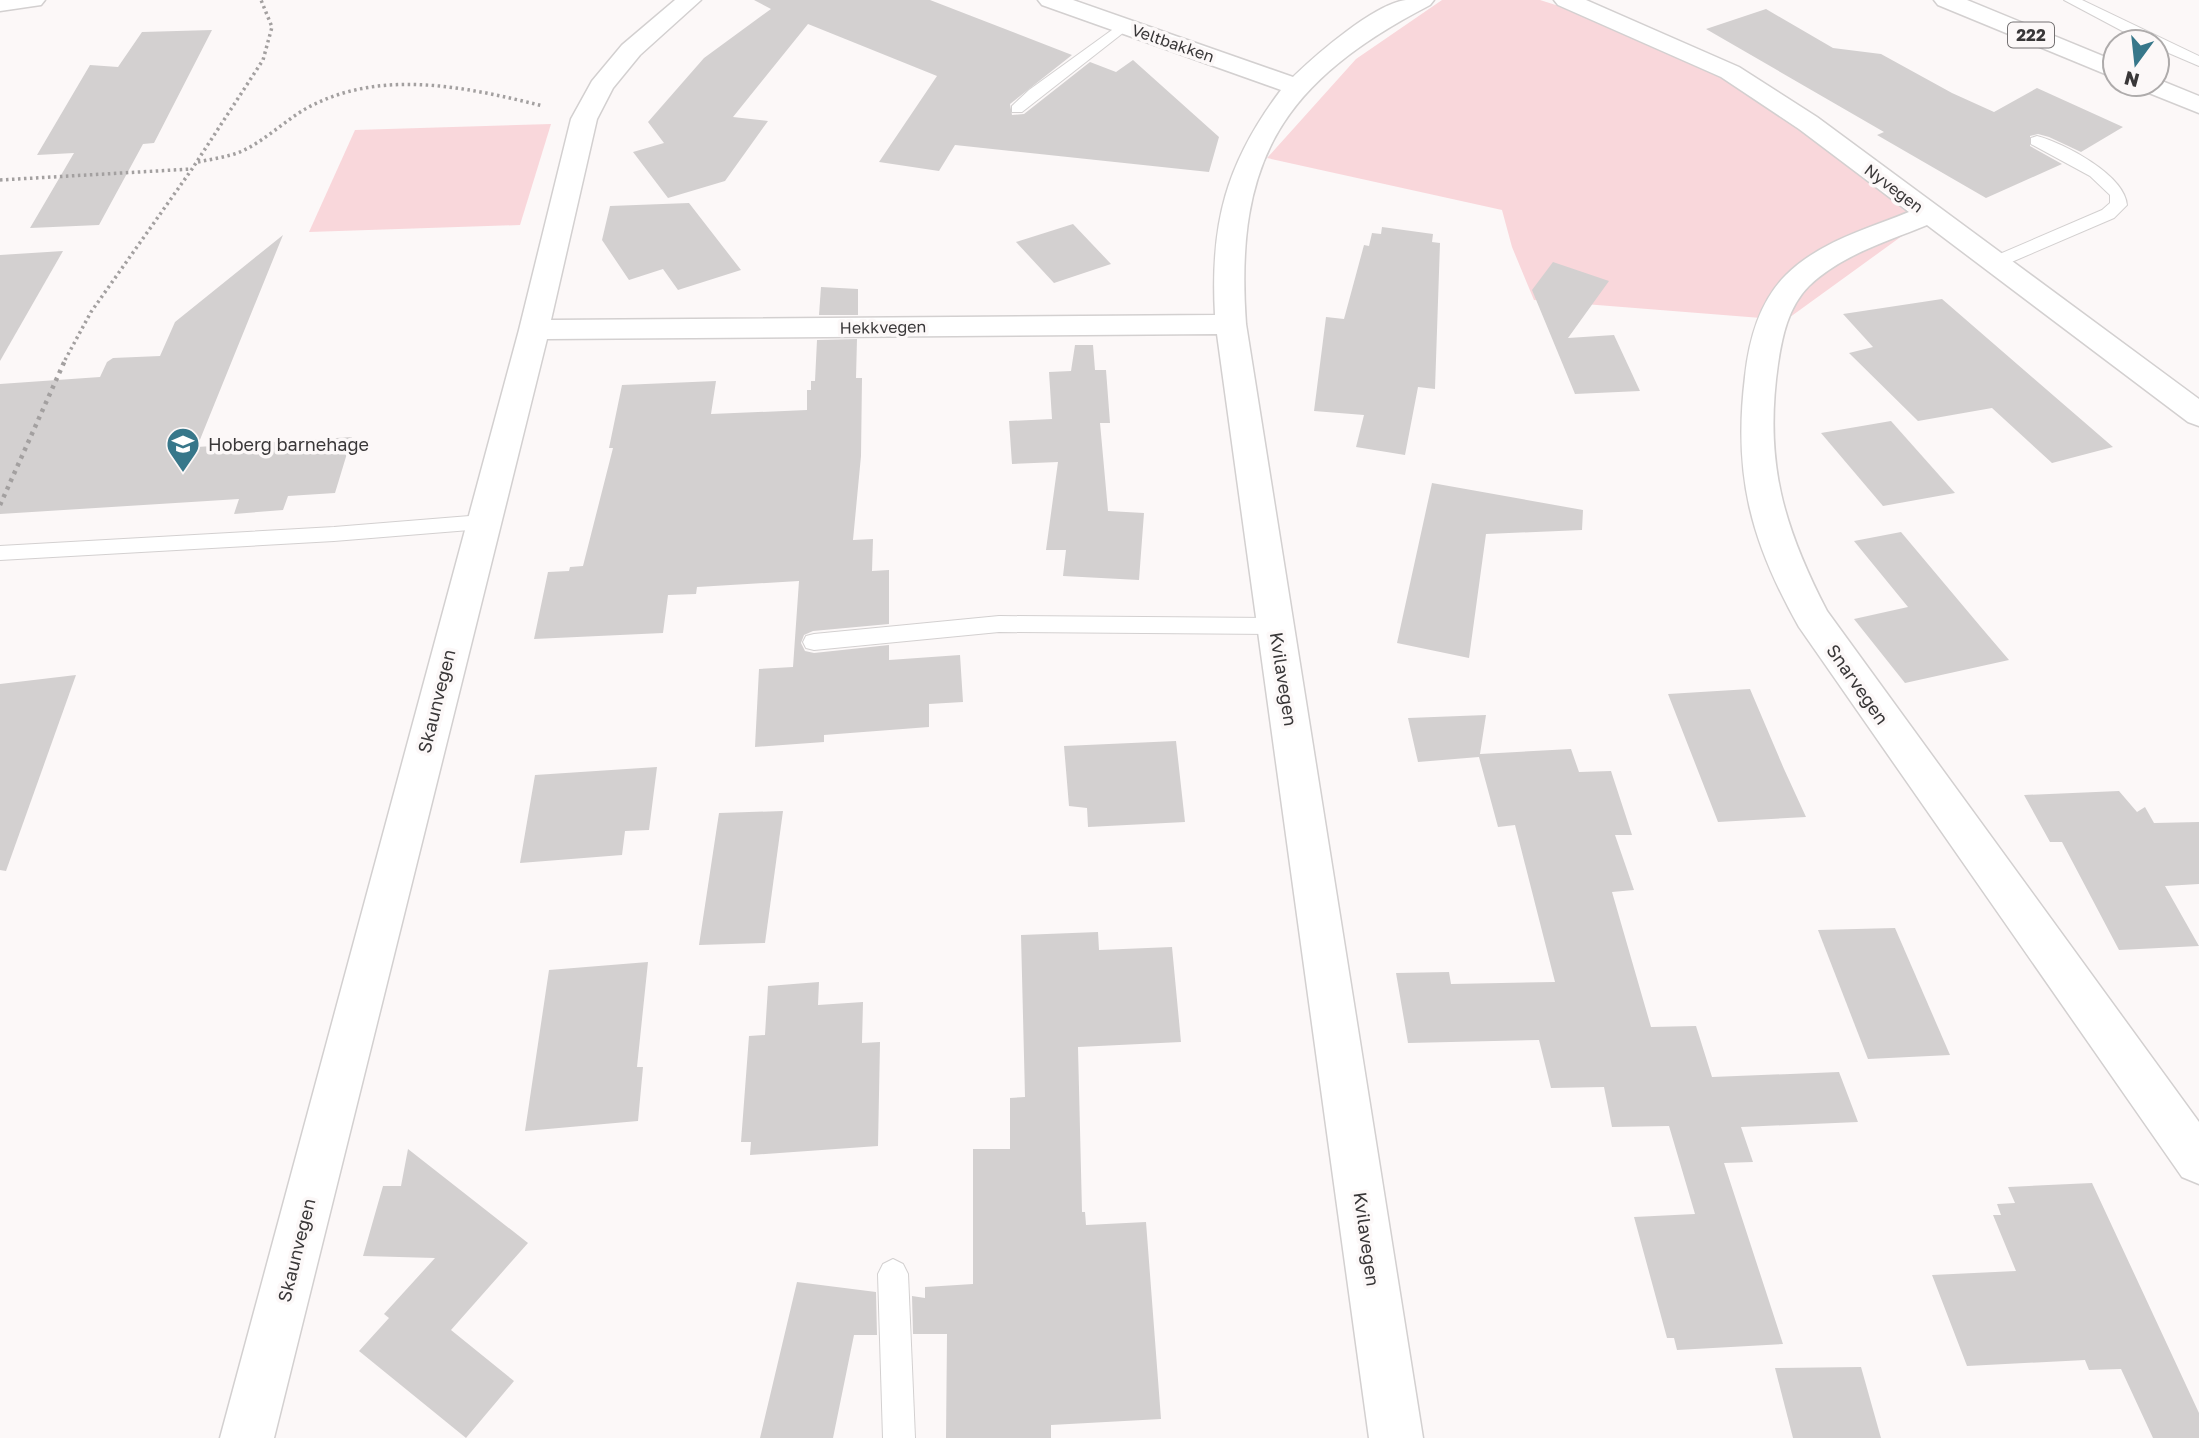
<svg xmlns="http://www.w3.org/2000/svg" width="2199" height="1438" font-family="'Golos Text',sans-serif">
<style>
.green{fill:#f9d7db}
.building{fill:#d3d0d0}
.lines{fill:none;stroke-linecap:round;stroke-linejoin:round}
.service-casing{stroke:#d3d0d0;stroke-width:2}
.minor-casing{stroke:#d3d0d0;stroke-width:3}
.primary-casing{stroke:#d3d0d0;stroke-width:3}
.path-far1{stroke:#a3a0a0;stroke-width:3.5;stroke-dasharray:2.5 3.5;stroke-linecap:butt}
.path{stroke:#a3a0a0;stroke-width:4.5;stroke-dasharray:3.5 5;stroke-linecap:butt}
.service{fill:#fff;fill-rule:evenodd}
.minor{fill:#fff;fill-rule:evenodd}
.primary{fill:#fff;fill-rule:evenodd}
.labels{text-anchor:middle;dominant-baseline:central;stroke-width:7;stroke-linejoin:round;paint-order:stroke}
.shield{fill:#fcf8f8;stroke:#747172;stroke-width:2}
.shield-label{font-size:16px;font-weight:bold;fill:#393738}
.far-street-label{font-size:16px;fill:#393738;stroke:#fcf8f8}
.poi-label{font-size:18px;fill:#393738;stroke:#fcf8f8;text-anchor:start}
.street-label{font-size:18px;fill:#393738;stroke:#fcf8f8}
</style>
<rect width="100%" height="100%" fill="#fcf8f8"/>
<g class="green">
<path d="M1442,0H1540L1603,20L1788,97L1932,221L1913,228L1786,320L1534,300L1512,247L1502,210L1267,158L1356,59Z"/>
<path d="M551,124L520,225L309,232L355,130Z"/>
</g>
<g class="building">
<path d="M754,0H930L1072,55L1010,104L1012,115L1024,114L1090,62L1116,72L1133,60L1219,137L1209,172L955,145L939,171L879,162L937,76L808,24L733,117L768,121L725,181L668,198L633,152L664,143L648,122L704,58L771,9Z"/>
<path d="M1766,9L1833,48L1881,54L1952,93L1994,112L2037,88L2123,127L2081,152L2049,137L2038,134L2030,136V146L2062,164L1986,198L1877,135L1884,132L1706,29Z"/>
<path d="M212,30L154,143L143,144L99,225L30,228L74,153L37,155L90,65L118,67L142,32Z"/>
<path d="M689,203L741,270L678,290L663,269L629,280L602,240L610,206Z"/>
<path d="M1073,224L1111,264L1054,283L1016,242Z"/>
<path d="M1382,227L1433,234L1432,242L1440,243L1435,389L1418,387L1405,455L1356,447L1364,415L1314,411L1326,317L1344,319L1364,245L1369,246L1372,233L1381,234Z"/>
<path d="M283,235L197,447L352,437L335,493L288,496L283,510L234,514L239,499L0,514V384L100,377L107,362L113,358L160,356L175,322Z"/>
<path d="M63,251L0,361V255Z"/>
<path d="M1553,262L1609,281L1568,338L1614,335L1640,391L1575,394L1532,290Z"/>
<path d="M821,287L858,289V315H819Z"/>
<path d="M1942,299L2113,447L2052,463L1992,408L1918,421L1849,353L1873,347L1843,314Z"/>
<path d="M857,339L856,378H862L861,456L853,540L873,539L872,571L889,570V624L813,631L804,635L801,643L805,651L814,653L889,645V660L960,655L963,702L929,704V727L824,735V742L755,747L759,669L793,667L799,581L697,587L696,594L668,595L663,633L534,639L548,572L569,571L570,567L583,566L613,448H609L622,385L716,381L711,414L807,410V390H811V381H815L817,340Z"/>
<path d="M1075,345H1093L1095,370H1106L1110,423H1100L1108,511L1144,513L1139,580L1063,576L1066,550H1046L1058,462L1012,464L1009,421L1052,419L1049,372L1071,371Z"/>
<path d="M1891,421L1955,493L1883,506L1821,433Z"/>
<path d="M1432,483L1583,510L1582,530L1486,534L1469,658L1397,643Z"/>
<path d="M1901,532L1980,626L2009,660L1905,683L1854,619L1908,607L1854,541Z"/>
<path d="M76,675L6,871L0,870V684Z"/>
<path d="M1750,689L1784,769L1806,817L1718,822L1668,694Z"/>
<path d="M1486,715L1480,754L1571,749L1579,772L1611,771L1632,835H1615L1634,890L1612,892L1651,1027L1696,1026L1712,1077L1839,1072L1858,1122L1741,1127L1753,1162L1724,1163L1783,1344L1677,1350L1674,1338H1667L1634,1217L1695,1214L1669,1126L1612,1127L1604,1087L1551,1088L1539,1040L1408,1043L1396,973L1449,972L1451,984L1555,982L1515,825L1498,827L1479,757L1418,762L1408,718Z"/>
<path d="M1176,741L1185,822L1088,827L1087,808L1069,806L1064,746Z"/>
<path d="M657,767L649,830L625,831L622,855L520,863L535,775Z"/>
<path d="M2119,791L2137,812L2145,807L2154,823L2199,822V884L2165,886L2199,946L2119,950L2062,842H2050L2024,795Z"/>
<path d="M783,811L765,943L699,945L719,813Z"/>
<path d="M1895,928L1950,1055L1868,1059L1818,930Z"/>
<path d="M1098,932L1099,950L1172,947L1181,1042L1078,1047L1082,1212H1085L1086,1225L1146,1222L1161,1419L1051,1425V1438H946L947,1334H913L912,1296L925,1298V1287L973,1284V1149H1010V1098L1025,1097L1021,935Z"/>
<path d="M648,962L637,1067H643L638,1121L525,1131L549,970Z"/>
<path d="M819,982L818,1005L863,1002L862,1043L880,1042L878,1146L750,1155L751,1142H741L749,1036L765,1035L768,986Z"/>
<path d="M408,1149L528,1243L451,1330L514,1381L466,1438L359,1351L389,1318L384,1314L435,1258L363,1256L383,1186H401Z"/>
<path d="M2092,1183L2199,1413V1438H2153L2121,1369L2089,1370L2085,1360L1967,1366L1932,1275L2016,1271L1993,1215H2001L1997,1204L2015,1203L2008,1187Z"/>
<path d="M797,1282L876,1292L877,1335H854L833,1438H760Z"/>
<path d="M1861,1367L1881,1438H1793L1775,1368Z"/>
</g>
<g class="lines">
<defs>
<g id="service">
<path d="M2064,0H2082L2199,56V66L2157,48V42H2143Z"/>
<path d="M1123,22L1130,26L1128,29L1022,112H1012V106L1029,90Z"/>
<path d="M2037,136C2064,143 2125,175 2127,205L2114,218L2000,267H1988L1985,263L1988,259L2102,210L2110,203V195L2090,176L2031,144V138Z"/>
<path d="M482,515L492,522L482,529L334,541L0,560V546L334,527Z"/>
<path d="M999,616L1276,618L1284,620L1287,626L1284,632L1276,634L999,632L814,650L806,648L803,642L806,636L814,634Z"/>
<path d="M893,1259L903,1264L908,1274L915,1438H883L878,1274L883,1264Z"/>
</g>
<g id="minor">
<path d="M0,0H45L41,5L0,11Z"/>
<path d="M675,0H701L640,55L613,88L597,119L551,320L1215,315C1210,224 1226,163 1281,90L1042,5L1038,0H1073L1293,77C1317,54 1374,4 1406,0C1415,0 1425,0 1434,0L1430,5C1284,81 1234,158 1246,324L1423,1438H1369L1217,334L547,339L274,1438H220L519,330L571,119L592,81L622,45Z"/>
<path d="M1554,0H1586L1739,67L1817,117L2199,399V426L2188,422L1927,225C1886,242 1841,255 1809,286C1788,307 1782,337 1778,364C1764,461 1783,526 1827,611L2199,1122V1184L2182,1177L1799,627C1751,542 1733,475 1745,377C1749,340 1759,302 1786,275C1819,242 1867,229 1909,212L1799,129L1721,77L1558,5Z"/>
</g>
<g id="primary">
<path d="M1934,0H1967L2115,61V78L1938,5Z"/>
<path d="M2157,79L2199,96V113L2139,89L2135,84H2157Z"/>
</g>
</defs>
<use href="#service" class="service-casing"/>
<use href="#minor" class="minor-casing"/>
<use href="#primary" class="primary-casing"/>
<g class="path-far1">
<path d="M198,162C212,159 227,157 240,152C265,141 284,121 307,108C380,68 467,87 543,106"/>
<path d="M0,180L191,169"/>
<path d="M65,360L91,312L192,169L263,60L272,27L261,0"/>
</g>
<path class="path" d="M0,505L66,358"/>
<use href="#service" class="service"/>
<use href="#minor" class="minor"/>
<use href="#primary" class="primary"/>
</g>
<defs>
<symbol id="school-pin" viewBox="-11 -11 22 30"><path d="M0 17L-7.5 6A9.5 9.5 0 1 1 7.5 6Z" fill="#37778a" stroke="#fcf8f8"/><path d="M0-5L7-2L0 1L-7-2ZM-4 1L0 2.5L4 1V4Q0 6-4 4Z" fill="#fff"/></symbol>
</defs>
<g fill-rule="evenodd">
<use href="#school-pin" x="164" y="425" width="38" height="52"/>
</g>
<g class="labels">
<rect class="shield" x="2008" y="22.5" width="46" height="25" rx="5"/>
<g class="shield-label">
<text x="2031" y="35">222</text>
</g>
<g class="far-street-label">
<text transform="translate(1173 43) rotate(19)">Veltbakken</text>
<text transform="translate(1894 188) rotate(37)">Nyvegen</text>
<text transform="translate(883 327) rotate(-1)">Hekkvegen</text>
</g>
<g class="poi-label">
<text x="208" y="444">Hoberg barnehage</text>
</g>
<g class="street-label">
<text transform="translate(1284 679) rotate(81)">Kvilavegen</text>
<text transform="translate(1858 684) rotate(55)">Snarvegen</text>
<text transform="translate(436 701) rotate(-76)">Skaunvegen</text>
<text transform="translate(1367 1239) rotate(82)">Kvilavegen</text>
<text transform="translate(296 1250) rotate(-76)">Skaunvegen</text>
</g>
</g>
<g transform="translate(2136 63) rotate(195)"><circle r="33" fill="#fcf8f8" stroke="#aeabab" stroke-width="2"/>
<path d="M0-5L12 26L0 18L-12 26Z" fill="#37778a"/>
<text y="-10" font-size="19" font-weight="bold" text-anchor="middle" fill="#393738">N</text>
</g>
</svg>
